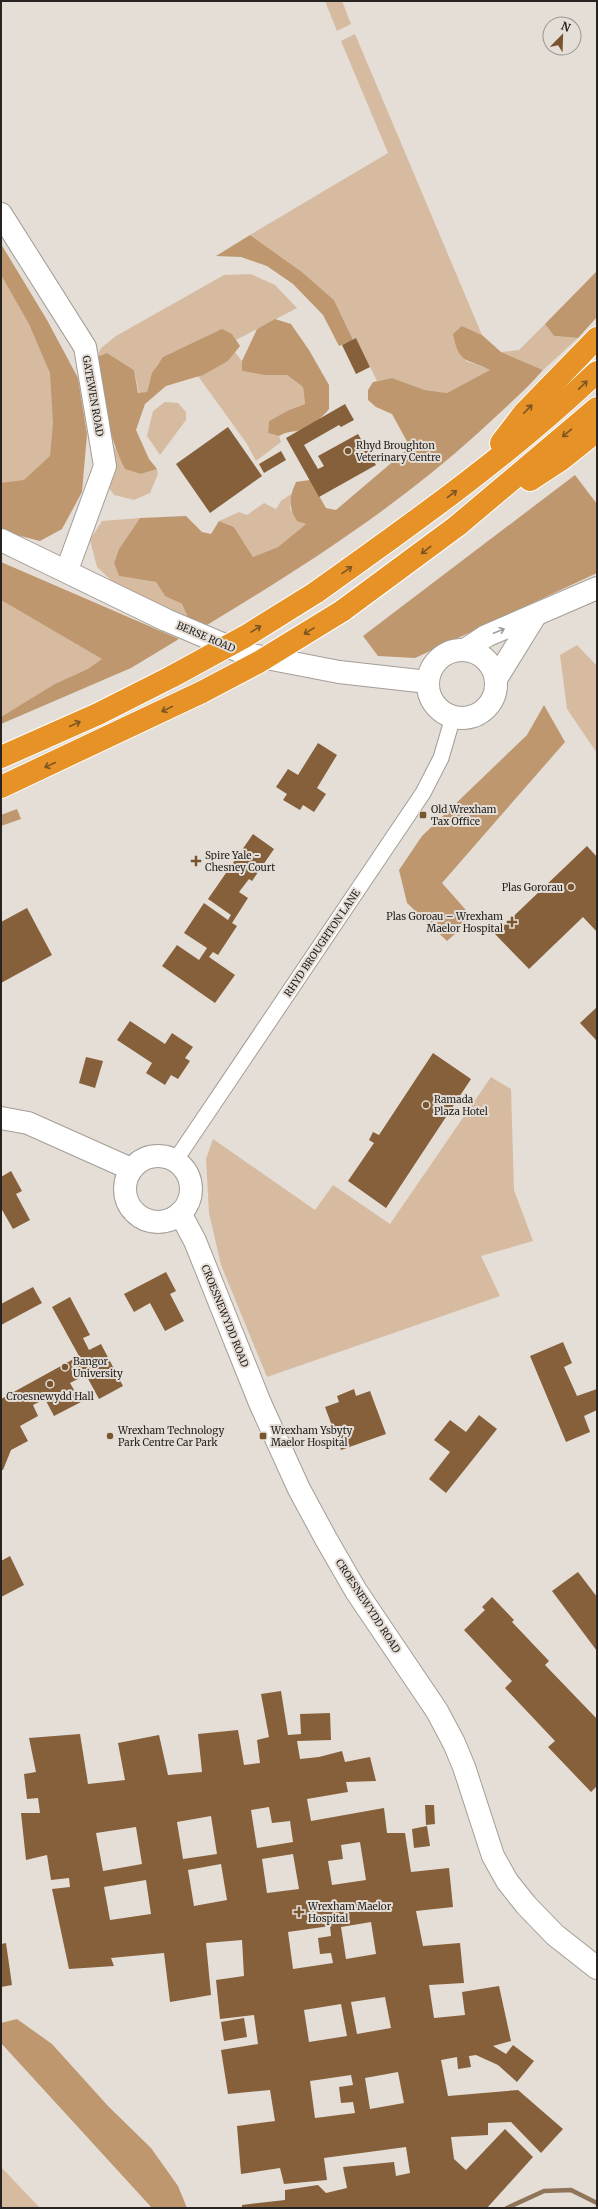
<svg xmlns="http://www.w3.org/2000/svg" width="598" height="2209" font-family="Merriweather,serif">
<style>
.green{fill:#d6bba1}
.forest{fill:#be976f}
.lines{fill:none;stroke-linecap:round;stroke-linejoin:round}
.stream{stroke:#907457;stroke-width:4.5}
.building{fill:#85603a;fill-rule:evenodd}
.street-casing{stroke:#a39d96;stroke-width:17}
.secondary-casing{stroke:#a39d96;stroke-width:24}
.highway-casing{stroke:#fff;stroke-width:24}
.street{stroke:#fff;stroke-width:15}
.secondary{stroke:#fff;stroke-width:22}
.highway{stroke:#e69227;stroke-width:22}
.highway-bridge-casing{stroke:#fff;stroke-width:24;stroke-linecap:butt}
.highway-bridge{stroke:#e69227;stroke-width:22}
.oneway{stroke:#7c5524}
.oneway2{stroke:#9d9c9b}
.poi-dot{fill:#79552f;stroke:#e5ded7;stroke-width:1.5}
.labels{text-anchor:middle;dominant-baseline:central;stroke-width:4;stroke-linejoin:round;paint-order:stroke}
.street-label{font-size:10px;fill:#262321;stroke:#e5ded7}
.poi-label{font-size:10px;fill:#262321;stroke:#e5ded7;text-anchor:start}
</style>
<rect width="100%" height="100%" fill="#e5ded7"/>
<g class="green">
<path d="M325,1H342L351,24L337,31Z"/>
<path d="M355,34L482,335L462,326L466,361L491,370L447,393L425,390L392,378L377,381L356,338L353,340L334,300L302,272L250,235L388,153L341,41Z"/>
<path d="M251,274L275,285L297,308L236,340L232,334C217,339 171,349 162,359C153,368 150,380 147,392L139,393L134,370L107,353L97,357L101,348L116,336L224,275Z"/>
<path d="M1,275L54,366L60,455L1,501Z"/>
<path d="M545,324L554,336L578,338L543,370L501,352L519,350Z"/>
<path d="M235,352L242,361V371L264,375H287L303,387L305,404L289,410L269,421L268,433L279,436L281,442L256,461L247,444L198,376L228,361Z"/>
<path d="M165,402L178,403L186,412V420L160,455L147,436L153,411Z"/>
<path d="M109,421L114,447L141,474L157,469L158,474L150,493L134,500L114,495L104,481L110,455Z"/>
<path d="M291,494L290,509L306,524L278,547L253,557L234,527L219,521L239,512L247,515L264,503L276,509L281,501Z"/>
<path d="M140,518L119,549L114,563L119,576L156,582L165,596L182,604L188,618L112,581L97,567L90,540L102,521Z"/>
<path d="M1,600L106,661L1,724Z"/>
<path d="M577,645L597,666V753L567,709L560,655Z"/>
<path d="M491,1077L511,1089L514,1190L533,1241L481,1256L500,1296L267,1377L221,1265L209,1213L206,1159L213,1139L315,1210L333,1185L390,1224Z"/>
<path d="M1,2167L40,2208H1Z"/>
</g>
<g class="forest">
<path d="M250,235L302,272L334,300L353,340L339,346L323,315L293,284L267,266L241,257L216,256Z"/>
<path d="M1,244L47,320L78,378L87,434L82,492L62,529L40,541L1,531V483L24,480L50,456L53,423L50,373L29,324L1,275Z"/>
<path d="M597,271V317L578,338L554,336L545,324Z"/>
<path d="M275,319L291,324L309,350L329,385V409C323,417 308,429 297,431C289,432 286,432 279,436L268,433L269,421L289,410L305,404L303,387L287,375H264L242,371V361L257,329Z"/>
<path d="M462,326L482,335L501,352L543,370C523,393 500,412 478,433C394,509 303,567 207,625L188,618L182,604L165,596L156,582L119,576L114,563L119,549L140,518L186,516L202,532L211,534L219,521L234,527L253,557L278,547L306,524L297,521C288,506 289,498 296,482L310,480L326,508L336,510L410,447L392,414L376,407L368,400V390L373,382L392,378L425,390L447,393L490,370C467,358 459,365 453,334Z"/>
<path d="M222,329L232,334L240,346L228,361L203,375L166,386L145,404L136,430L149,459L157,469L141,474L125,469C109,437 99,393 97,357L107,353L134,370L138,393L147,392L152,373L163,357Z"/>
<path d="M575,475L597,504V573L415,658L378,656L363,636Z"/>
<path d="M1,562L179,639L131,668L1,724V717L55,684L88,669L102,659L1,600Z"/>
<path d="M544,705L565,742L442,883L473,918L447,941L407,903L399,870L422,836L527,735Z"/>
<path d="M17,809L21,819L1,826V815Z"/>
<path d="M17,2019L52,2044L108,2106L151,2148L178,2186L187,2208H152L1,2043V2023Z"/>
</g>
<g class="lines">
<path class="stream" d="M507,2208L544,2191L571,2190L597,2203"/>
</g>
<g class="building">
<path d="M356,338L370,367L356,374L342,345Z"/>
<path d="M345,404L354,420L341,427L339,425L304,445L318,469L324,466L318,456L358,434L376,465L319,497L286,438Z"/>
<path d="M228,427L262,476L210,513L176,464Z"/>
<path d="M281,451L286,460L264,473L259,464Z"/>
<path d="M318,743L337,755L317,788L326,794L314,812L303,805L300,810L283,800L287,794L276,787L288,769L298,775Z"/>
<path d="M253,834L274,849L252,881L249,879L239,892L248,898L232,923L237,926L218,955L213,952L209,957L235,975L215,1003L162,966L177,945L199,960L207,948L184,933L204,903L228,920L231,915L208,899Z"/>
<path d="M587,846L597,857V932L583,917L529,969L495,934Z"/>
<path d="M27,908L52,955L1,983V922Z"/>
<path d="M597,1007V1041L580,1023Z"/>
<path d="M130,1021L165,1044L172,1033L193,1047L185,1058L190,1061L178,1079L171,1075L165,1085L146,1073L152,1063L117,1040Z"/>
<path d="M433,1053L471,1079L386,1208L348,1181L374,1143L369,1140L373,1132L379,1135Z"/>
<path d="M86,1057L103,1061L95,1088L79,1083Z"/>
<path d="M11,1171L22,1191L16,1194L30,1220L13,1229L1,1208V1177Z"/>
<path d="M166,1272L176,1291L170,1294L184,1321L165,1331L150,1303L134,1312L124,1294Z"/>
<path d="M33,1287L42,1303L1,1325V1304Z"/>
<path d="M70,1297L90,1335L83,1338L89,1350L101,1344L123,1386L99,1399L86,1375L70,1383L81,1402L54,1416L45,1399L33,1405L38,1416L20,1426L28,1441L11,1450L3,1470H1V1399L79,1356L52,1307Z"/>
<path d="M563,1342L572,1363L564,1367L577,1396L597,1389V1410L584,1416L590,1432L566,1442L530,1356Z"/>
<path d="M354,1389L356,1396L370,1391L386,1434L341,1450L325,1407L339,1402L337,1396Z"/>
<path d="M479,1415L497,1429L446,1493L429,1479L450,1452L434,1440L450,1420L466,1432Z"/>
<path d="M10,1556L24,1585L1,1597V1561Z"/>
<path d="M578,1572L597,1597V1651L552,1591Z"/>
<path d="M492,1597L514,1620L512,1622L549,1661L545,1665L597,1719V1786L591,1792L548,1747L555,1741L505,1688L512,1681L464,1630L485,1610L482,1607Z"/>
<path d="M281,1691L288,1735L301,1734L300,1714L330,1713L331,1740L297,1741L300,1759L319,1757L342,1751L345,1762L370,1757L376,1781L346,1782L348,1792L307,1799L311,1821L384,1808L387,1833H405L411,1872L449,1868L453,1907L416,1911L423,1946L460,1943L464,1983L429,1985L434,2018L465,2015L462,1992L499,1986L511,2041L493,2046L506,2054L513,2045L534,2061L517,2082L498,2065L476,2055L463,2057L469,2056L471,2067L458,2069L457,2057L441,2060L448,2096L518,2090L563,2129L541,2153L511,2122L488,2123V2135L451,2137L454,2159L466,2170L505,2129L533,2157L487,2208H242V2205L285,2200V2190L318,2185L326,2193L347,2188L343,2167L394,2162L396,2176L410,2173L406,2147L324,2158L327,2180L284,2184L280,2168L241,2174L237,2126L275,2121L270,2090L228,2094L221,2050L258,2044L254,2015L220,2019L216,1980L244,1976L242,1940L206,1943L211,1995L170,2002L164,1953L111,1958L114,1966L69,1969L52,1889L70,1887L69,1878L51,1880L47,1855L26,1860L21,1813H40L38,1798L27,1799L24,1774L36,1772L29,1738L80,1734L88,1784L125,1780L118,1743L159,1735L168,1775L202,1772L198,1734L238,1730L244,1765L260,1763L257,1740L269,1737L261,1694ZM269,1807L272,1823L290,1821L293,1842L257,1848L251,1810ZM211,1816L217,1854L183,1859L177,1822ZM136,1827L142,1864L103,1871L96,1833ZM360,1842L366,1880L332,1885L328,1861L343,1859L341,1845ZM293,1854L299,1889L267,1893L262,1859ZM221,1864L227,1900L194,1906L188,1870ZM146,1880L151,1914L110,1920L104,1887ZM371,1922L376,1954L346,1959L341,1927ZM330,1926L331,1936L318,1938L320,1954L331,1953L333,1963L293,1969L288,1932ZM385,1997L391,2028L357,2034L351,2002ZM341,2004L347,2036L309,2042L304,2010ZM398,2072L404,2103L370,2109L365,2078ZM351,2075L353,2085L339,2087L341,2103L353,2102L355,2113L315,2118L310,2081Z"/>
<path d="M425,1805H434L435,1824L426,1825Z"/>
<path d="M427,1826L430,1846L414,1848L412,1829Z"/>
<path d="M6,1943L12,1985L1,1987V1944Z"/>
<path d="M244,2018L247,2037L224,2041L221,2022Z"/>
</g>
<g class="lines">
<defs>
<path id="street" d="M175,1161L423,793L441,758L453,717"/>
<g id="secondary">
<path d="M1,214L85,347L105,466L67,570"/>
<path d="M1,540L166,620L246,654L339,672L428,682"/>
<path d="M465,650L486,636L597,588"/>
<circle cx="462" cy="684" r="34"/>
<path d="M496,679L535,616"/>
<path d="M1,1118L28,1123L131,1169"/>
<circle cx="158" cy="1189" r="33"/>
<path d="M180,1213L195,1241L260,1403L299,1489L326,1539L356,1591L437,1711L454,1743L464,1767L493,1856L507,1881L526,1905L555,1935L597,1968"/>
</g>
<g id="highway">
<path d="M501,443L524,413L597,338"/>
<path d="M530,480L562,459L597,431"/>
<path d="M315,593C412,524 511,454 597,372"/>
<path d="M342,611L457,526L597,408"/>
<path d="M1,757L98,714L173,676"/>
<path d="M1,787L202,692"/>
</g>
</defs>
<use href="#street" class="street-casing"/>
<use href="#secondary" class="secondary-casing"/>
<use href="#highway" class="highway-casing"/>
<use href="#street" class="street"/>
<use href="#secondary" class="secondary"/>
<use href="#highway" class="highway"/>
<defs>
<g id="highway-bridge">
<path d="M173,676L246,636L315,593"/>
<path d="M202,692L259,662L342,611"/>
</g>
</defs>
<use href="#highway-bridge" class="highway-bridge-casing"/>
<use href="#highway-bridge" class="highway-bridge"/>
</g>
<defs><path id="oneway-shaft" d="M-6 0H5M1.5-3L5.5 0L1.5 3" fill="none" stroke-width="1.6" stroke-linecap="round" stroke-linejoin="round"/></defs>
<g class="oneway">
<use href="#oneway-shaft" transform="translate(583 385) rotate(-44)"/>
<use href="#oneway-shaft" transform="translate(528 409) rotate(-46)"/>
<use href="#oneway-shaft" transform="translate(567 433) rotate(140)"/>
<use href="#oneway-shaft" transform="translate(452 494) rotate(-37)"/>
<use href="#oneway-shaft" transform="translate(426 550) rotate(142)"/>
<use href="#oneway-shaft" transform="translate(347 570) rotate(-35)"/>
<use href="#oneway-shaft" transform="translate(256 629) rotate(-32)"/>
<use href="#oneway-shaft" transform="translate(309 631) rotate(148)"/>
<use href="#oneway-shaft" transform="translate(167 709) rotate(154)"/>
<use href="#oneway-shaft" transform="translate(75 724) rotate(-25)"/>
<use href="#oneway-shaft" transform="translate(50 765) rotate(155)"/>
</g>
<use class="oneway2" href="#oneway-shaft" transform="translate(499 631) rotate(-22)"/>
<g class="poi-dot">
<circle cx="348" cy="451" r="4"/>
<rect x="419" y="811" width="8" height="8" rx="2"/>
<path d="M194 855h4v4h4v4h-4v4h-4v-4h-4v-4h4z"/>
<circle cx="571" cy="887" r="4"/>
<path d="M510 916h4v4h4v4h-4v4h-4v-4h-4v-4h4z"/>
<circle cx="426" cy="1105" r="4"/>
<circle cx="65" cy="1367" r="4"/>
<circle cx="50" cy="1384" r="4"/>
<circle cx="110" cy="1436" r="4"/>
<rect x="259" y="1432" width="8" height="8" rx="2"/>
<path d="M297 1906h4v4h4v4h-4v4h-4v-4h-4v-4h4z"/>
</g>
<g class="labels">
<g class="street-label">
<text transform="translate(93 396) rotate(80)">GATEWEN ROAD</text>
<text transform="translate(206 637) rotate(23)">BERSE ROAD</text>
<text transform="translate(322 943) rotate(-56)">RHYD BROUGHTON LANE</text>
<text transform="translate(225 1316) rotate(68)">CROESNEWYDD ROAD</text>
<text transform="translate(368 1606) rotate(57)">CROESNEWYDD ROAD</text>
</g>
<g class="poi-label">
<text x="356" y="445">Rhyd Broughton<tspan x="356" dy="12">Veterinary Centre</tspan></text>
<text x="431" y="809">Old Wrexham<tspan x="431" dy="12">Tax Office</tspan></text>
<text x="205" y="855">Spire Yale -<tspan x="205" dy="12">Chesney Court</tspan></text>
<text x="563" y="887" text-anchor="end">Plas Gororau</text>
<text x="503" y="916" text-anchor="end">Plas Goroau – Wrexham<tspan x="503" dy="12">Maelor Hospital</tspan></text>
<text x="434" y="1099">Ramada<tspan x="434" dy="12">Plaza Hotel</tspan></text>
<text x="73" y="1361">Bangor<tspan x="73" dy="12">University</tspan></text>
<text x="50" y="1396" text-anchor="middle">Croesnewydd Hall</text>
<text x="118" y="1430">Wrexham Technology<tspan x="118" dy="12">Park Centre Car Park</tspan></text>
<text x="271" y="1430">Wrexham Ysbyty<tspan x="271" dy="12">Maelor Hospital</tspan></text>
<text x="308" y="1906">Wrexham Maelor<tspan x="308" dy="12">Hospital</tspan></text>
</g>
</g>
<rect width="598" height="2209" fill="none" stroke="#262321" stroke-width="4"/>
<g transform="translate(562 36) rotate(23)"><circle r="19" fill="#e5ded7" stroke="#99938e"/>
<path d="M0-3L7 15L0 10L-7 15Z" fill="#79552f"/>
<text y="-6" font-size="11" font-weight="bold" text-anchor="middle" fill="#262321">N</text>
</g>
</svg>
